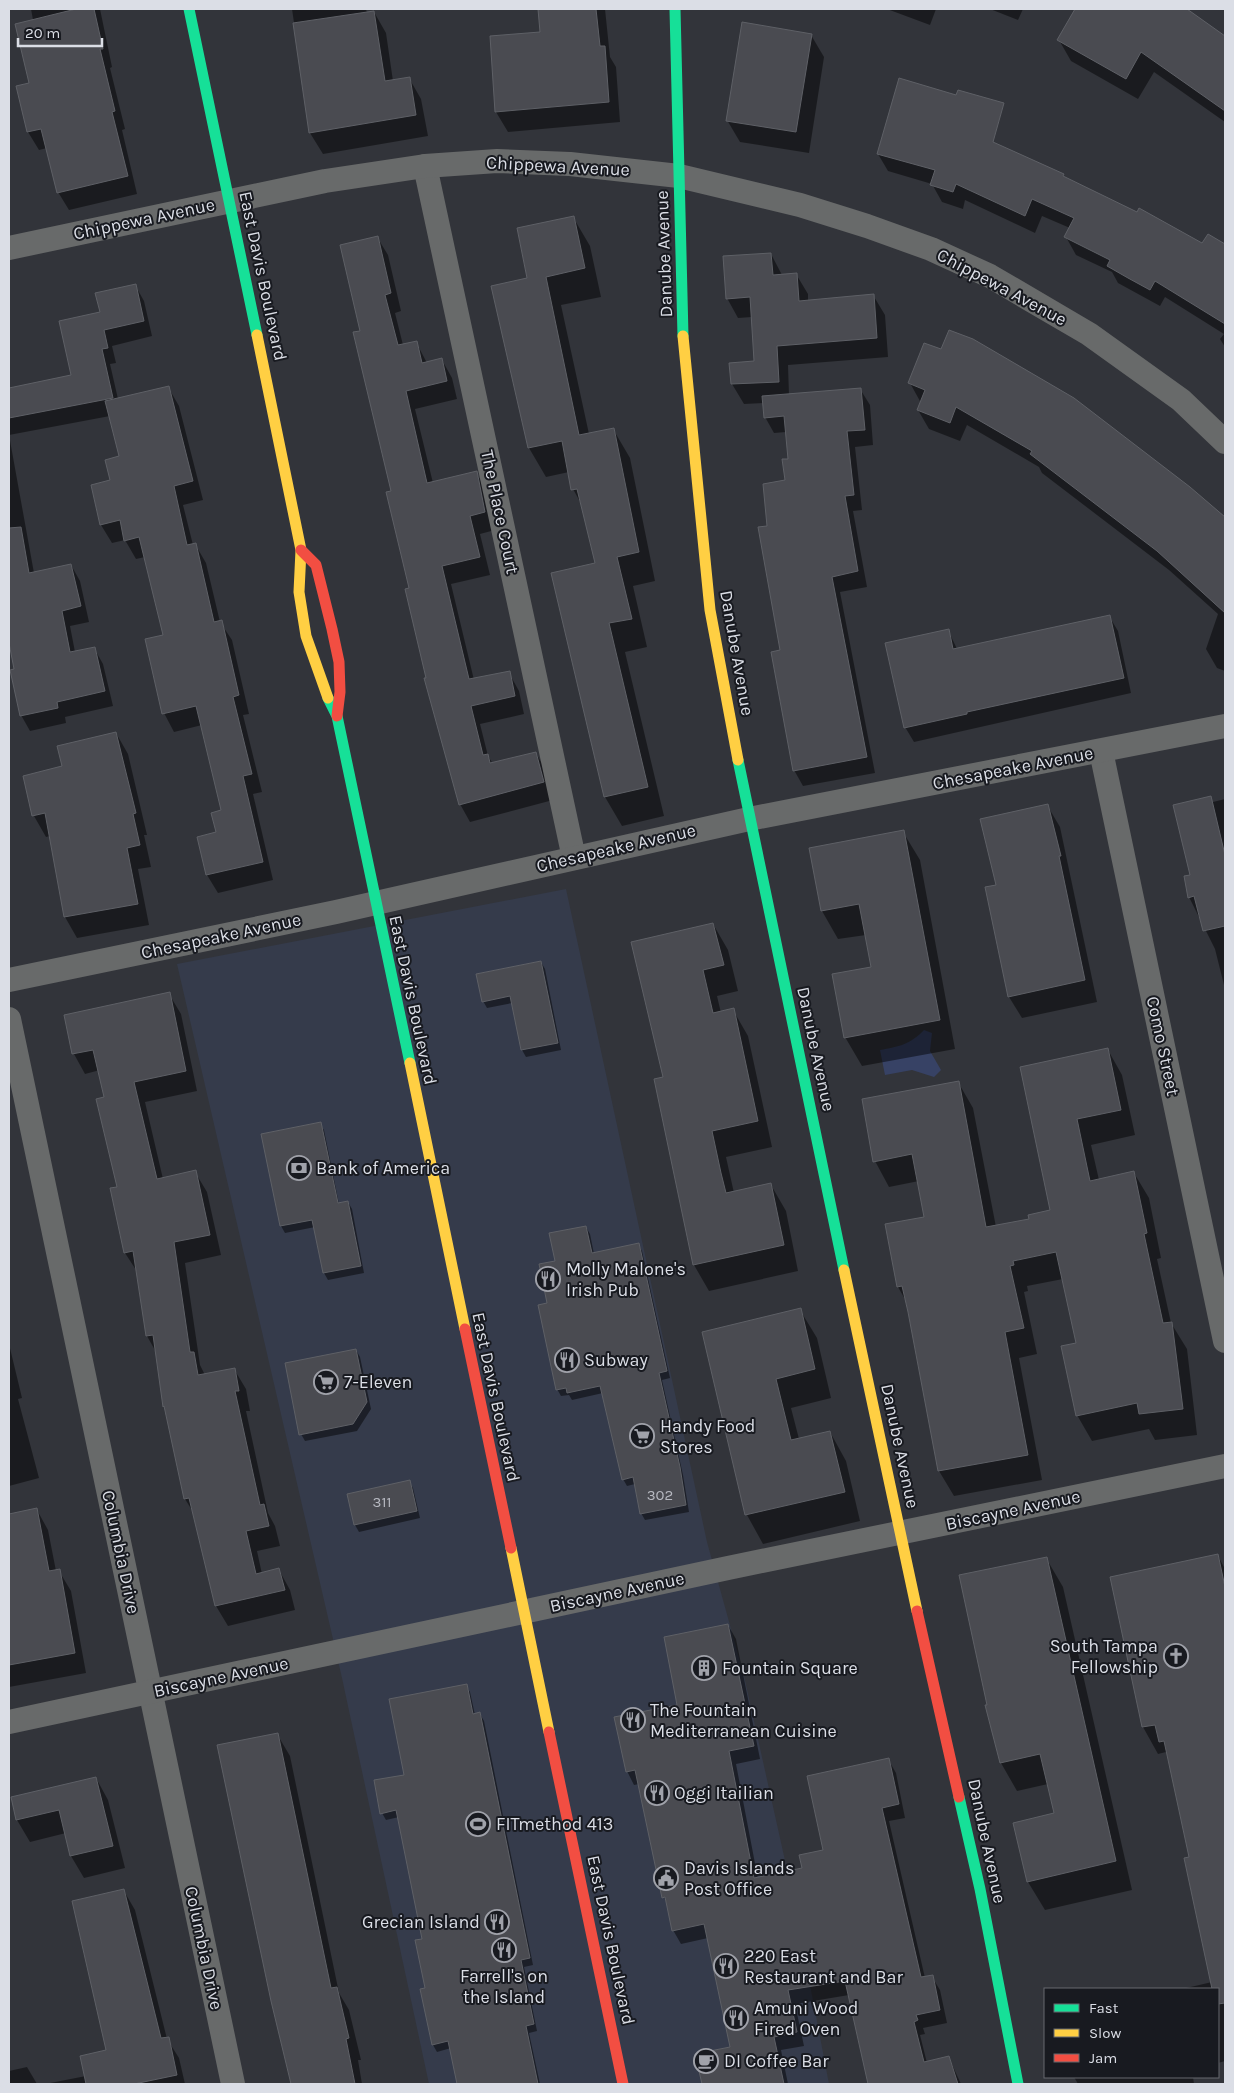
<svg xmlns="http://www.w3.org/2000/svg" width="1234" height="2093" font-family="Karla,sans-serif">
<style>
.built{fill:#353b4b}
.water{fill:#374265}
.shadow{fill:#0007}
.building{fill:#4a4b51;stroke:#5e6066}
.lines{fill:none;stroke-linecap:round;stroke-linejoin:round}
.street{stroke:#686a6a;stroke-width:24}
.fast{stroke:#16e098;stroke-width:11}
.slow{stroke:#ffcf43;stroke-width:11}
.jam{stroke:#f24e42;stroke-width:11}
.labels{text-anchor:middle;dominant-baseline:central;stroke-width:4;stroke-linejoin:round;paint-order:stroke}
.number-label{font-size:15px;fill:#b7b9c1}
.street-label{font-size:18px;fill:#dbdee6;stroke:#181a20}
.poi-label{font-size:18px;fill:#dbdee6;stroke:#181a20;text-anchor:start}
</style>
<rect width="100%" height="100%" fill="#32343a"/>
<path class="built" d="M566,889L707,1542L744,1676L794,1901L829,2084H429L342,1678L177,964Z"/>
<path class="water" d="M924,1030L932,1033L930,1051L941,1070L934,1077L912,1070L885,1075L880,1050C898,1047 911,1044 924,1030Z"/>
<g class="shadow">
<path d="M31,9H100L112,67L110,68L125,129L122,130L137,194L69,210L58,192L47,148L39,150L28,132L33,20Z"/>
<path d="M292,9H366L367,13L374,12L386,33L393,81L409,78L421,99L428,136L323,154L310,133Z"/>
<path d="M539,9H605L610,57L616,67L620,122L508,132L496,112L541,33Z"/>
<path d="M887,9H936L930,25Z"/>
<path d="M990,9H1023L1018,20Z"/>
<path d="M1077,9H1184L1225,38V122L1154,72L1138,99L1071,61L1059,40Z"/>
<path d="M811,35L824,57L809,153L740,142L727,120Z"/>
<path d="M957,96L991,101L1000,118L988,150L1063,175L1065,179L1203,244L1208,235L1225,246V347L1220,339L1224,334L1165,297L1160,306L1118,283L1112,272L1076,255L1066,237L1070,228L1042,216L1035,233L965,200L963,209L942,202L932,184L888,171L878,154Z"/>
<path d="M573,217L590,246L601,297L561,305L589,434L613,429L630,458L655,581L633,586L647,647L625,652L664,816L622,826L605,797L552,574L596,563L583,507L573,489L569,472L546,477L529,448L493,287L529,279Z"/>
<path d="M377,237L388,255L401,311L395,313L403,345L416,342L427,363L442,360L452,378L457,399L415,409L433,483L476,472L486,490L495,530L480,534L490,575L451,584L474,680L509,673L519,691L524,714L480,724L488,756L493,764L536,753L546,771L553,800L470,822L460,804L425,679H428L362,332Z"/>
<path d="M771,254L782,275L796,274L808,294V301L873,295L885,315L888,357L788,365L789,395L860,389L870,405L873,445L855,447L862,510L853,511L867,587L840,592L875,773L803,786L794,770L769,527L786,482L789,460L786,432L774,433L765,417L764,403L744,404L732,384L731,364L755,363L752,317L738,318L727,298Z"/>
<path d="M135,285L144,301L152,336L112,346L116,363L110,364L118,399L168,387L179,406L203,500L183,505L193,545L195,544L206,563L220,622L232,640L249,714L243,715L262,792L253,794L273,880L218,893L207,875L198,838L217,833L223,811L202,725L174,732L164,713V635L145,557L136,559L125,540L112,543L101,525L111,481L120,457L110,416L9,435L34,573L71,565L80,581L89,622L70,626L75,652L94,648L103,664L113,706L65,717L66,723L30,731L21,715L16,670L9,638V385L10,389L73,376L101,313Z"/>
<path d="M910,383L1189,488L1225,519V671L1217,668L1206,649L1218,614L1169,570L1042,473L1039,467L967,425L960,441L929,429L918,410L921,403Z"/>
<path d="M1109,616L1118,631L1131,693L914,742L905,727L948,630L957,649Z"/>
<path d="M116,733L128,754L147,835H144L151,867L138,869L149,925L77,938L65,917L50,836L46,837L34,816L24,777L64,767Z"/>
<path d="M1210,798L1213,802L1225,799V989L1215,949L1189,897L1191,876Z"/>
<path d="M1047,805L1060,827L1097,1002L1022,1018L1009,997Z"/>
<path d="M903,832L920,860L955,1049L862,1066L845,1037L872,968L866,935L838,939L822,911Z"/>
<path d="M713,924L728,950L738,991L717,996L721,1013L733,1010L748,1036L772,1147L726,1157L734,1193L771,1185L786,1211L798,1271L709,1291L694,1265L665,1078Z"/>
<path d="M541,962L545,969L561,1050L526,1057L522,1050L512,1003L487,1008L483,1001Z"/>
<path d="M169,994L181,1014L197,1091L145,1102L163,1179L195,1172L207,1192L221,1255L185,1263L200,1365L205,1375L234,1369L246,1389L250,1411H246L268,1513L275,1526L280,1546L257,1551L262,1574L279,1570L290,1590L295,1610L228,1626L216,1606L195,1515L185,1499L167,1412L164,1406L156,1352L147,1336L138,1273L125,1253L112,1113L100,1070L85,1074L74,1054Z"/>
<path d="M1108,1050L1122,1075L1135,1135L1091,1145L1099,1180L1134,1173L1149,1198L1161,1258L1157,1259L1171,1323L1187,1349L1197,1435L1155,1440L1149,1429L1092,1441L1077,1415V1344L1063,1279L1027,1286L1028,1291L1024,1292L1037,1354L1019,1358L1042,1480L954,1496L939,1471L906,1301L898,1287L925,1218L919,1181L889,1187L875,1161L958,1082L973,1108L996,1227L1030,1220L1052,1211L1021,1068Z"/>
<path d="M320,1124L324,1130L339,1204L348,1202L352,1209L364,1273L328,1280L324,1273L315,1227L285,1233L281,1226L262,1135Z"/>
<path d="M586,1227L590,1234L594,1254L638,1244L642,1251L670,1378L662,1380L683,1475L689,1512L645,1520L641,1513L635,1484L627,1486L623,1479L603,1393L572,1400L569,1395L561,1396L557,1389L549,1304L557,1262Z"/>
<path d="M800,1310L817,1338L831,1398L791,1408L799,1439L830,1432L846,1461L860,1521L763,1544L747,1515L703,1333Z"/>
<path d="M9,1344L22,1398L18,1399L39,1478L9,1486Z"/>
<path d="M356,1350L360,1357L371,1409L357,1431L305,1441L301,1434Z"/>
<path d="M409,1481L413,1488L420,1518L359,1532L355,1525Z"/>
<path d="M37,1510L48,1530L56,1571H59L71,1591L86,1673L9,1687V1515Z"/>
<path d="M1218,1556L1225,1569V2061L1218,2063V1989H1182L1212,1982L1190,1858L1168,1756L1166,1752L1158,1754L1143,1727L1111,1578Z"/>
<path d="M1046,1558L1063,1587L1132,1890L1045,1910L1028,1882L1014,1824L1055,1814L1048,1784L1017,1791L1001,1763Z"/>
<path d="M728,1625L736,1639L760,1759L736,1764L758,1879L804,1869L825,1851L888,1759L896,1773L905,1818L889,1821L925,1978L932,1977L940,1990L947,2023L923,2028L925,2034L920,2035L927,2063L949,2058L961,2084H869L849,1995L795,2004L804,2046L781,2050L788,2084H703L697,2055L731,2048L708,1938L681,1944L673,1930L668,1905L664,1897L639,1784L634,1785L627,1771L679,1706Z"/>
<path d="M466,1685L470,1692L475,1715L480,1714L484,1721L533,1965L524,1967L537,2031L529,2033L540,2084H458L451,2048L437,2052L433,2045L423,1940L399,1817L386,1820L382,1813Z"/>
<path d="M277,1734L290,1756L339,1993L349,2010L361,2060H358L362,2084H293L287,2058Z"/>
<path d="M96,1778L108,1800L125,1868L84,1878L71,1856L66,1833L30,1842L17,1820L12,1798Z"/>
<path d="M124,1891L135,1910L167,2039L179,2058L185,2084H45L86,2076L108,2051Z"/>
<path d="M27,2067L37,2084H9V2071Z"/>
<path d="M1074,2077H1193L1194,2084H1078Z"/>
</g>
<g class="building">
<path d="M76,9H94L103,49H100L115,111L112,112L128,176L57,193L41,129L27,132L16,86L29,83L15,24Z"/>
<path d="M538,9H596L600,46H605L609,102L495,112L490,36L540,32Z"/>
<path d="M1075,9H1187L1225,36V111L1141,52L1126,79L1057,40Z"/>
<path d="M374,11L385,81L410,77L416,115L309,133L293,23Z"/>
<path d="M742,22L812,34L796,132L726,121Z"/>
<path d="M899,78L956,95L958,90L1004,103L993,142L1064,174L1063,176L1137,212L1139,208L1202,243L1208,234L1225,244V324L1155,281L1150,290L1128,278L1107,266L1110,260L1064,237L1074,218L1032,199L1025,216L956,184L953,192L930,185L935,170L877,154Z"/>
<path d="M574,216L585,268L546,277L579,435L614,428L639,552L617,557L632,619L609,623L648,787L604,797L551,573L595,563L577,489L571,490L562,441L528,448L491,286L527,278L517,228Z"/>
<path d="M378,236L391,293L385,295L398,345L417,341L422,363L442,358L447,381L406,391L427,483L477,471L485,512L470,516L480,557L442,566L469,679L510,671L515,696L471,706L483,755L488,754L490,763L536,752L544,782L459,805L424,678H426L405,589L409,588L386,492L391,491L353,332L360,331L340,245Z"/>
<path d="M771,253L773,275L797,273L799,301L874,294L877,338L777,346L779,382L731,384L729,363L754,361L750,297L726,299L723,256Z"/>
<path d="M136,284L144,321L104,330L108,348L102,349L113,398L9,418V388L71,375L59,321L100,312L95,293Z"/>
<path d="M949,330L973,339L1074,398L1190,487L1225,517V613L1157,551L1030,454L1032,451L956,407L950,423L917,410L925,390L908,383L924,343L941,349Z"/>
<path d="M169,386L193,481L174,486L187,545L196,543L214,622L222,620L239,695L233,697L252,774L243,776L263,862L206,875L197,837L216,832L211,813L221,810L196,706L162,714L145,639L163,635L139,537L124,541L120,520L100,525L91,485L110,480L105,460L119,456L105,401Z"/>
<path d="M861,388L865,430L847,431L854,495L845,496L858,571L832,577L867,757L793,771L771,652L780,650L758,527L767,526L763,484L785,480L782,459H788L784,416L764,418L762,396Z"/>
<path d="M21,527L29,573L71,564L81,606L62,611L70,652L95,647L105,691L57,702L58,708L20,716L10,670L14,669L9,643V528Z"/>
<path d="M1110,615L1124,678L967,712V714L904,728L885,643L949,629L953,649Z"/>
<path d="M116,732L136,813L133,814L140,845L127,848L138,904L64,917L45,813L32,816L23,776L62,766L57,746Z"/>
<path d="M1211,796L1225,855V926L1203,931L1194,896L1188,898L1184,876L1190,875L1173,805Z"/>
<path d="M1048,804L1061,856H1059L1085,980L1008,997L985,887L996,885L980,819Z"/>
<path d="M904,830L940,1020L844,1038L832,974L871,967L859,904L821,911L809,848Z"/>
<path d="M713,923L724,965L703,970L713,1013L734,1008L758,1121L712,1131L721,1173L726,1193L771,1183L784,1245L693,1265L654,1079L663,1077L631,942Z"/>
<path d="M541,961L558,1043L521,1050L510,996L482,1002L476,974Z"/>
<path d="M170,992L186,1071L134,1082L157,1179L196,1170L210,1235L174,1242L190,1352H194L198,1375L235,1368L239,1391H235L260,1505L264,1504L269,1526L246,1531L256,1574L279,1568L285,1590L215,1606L189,1498L184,1499L164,1406L163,1407L153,1335L146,1336L133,1251L124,1253L110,1188L117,1187L96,1099L104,1097L93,1050L72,1054L64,1015Z"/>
<path d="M1108,1048L1121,1110L1077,1119L1090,1181L1134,1171L1147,1233L1144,1234L1163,1323L1172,1322L1183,1409L1139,1414L1137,1403L1076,1416L1061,1346L1076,1343L1056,1252L1013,1261L1014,1265L1010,1266L1024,1328L1005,1332L1028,1455L938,1471L908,1312L902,1286L897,1287L885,1224L924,1217L912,1154L873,1162L862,1099L959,1081L986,1227L1029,1219L1028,1215L1050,1210L1020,1067Z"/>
<path d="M321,1122L338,1203L348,1201L361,1266L323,1273L312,1220L280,1226L261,1134Z"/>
<path d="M586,1226L592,1253L639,1243L667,1371L659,1373L680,1467L686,1505L640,1514L633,1477L622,1480L600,1386L567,1393L566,1388L556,1390L538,1305L547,1303L539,1264L555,1261L549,1233Z"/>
<path d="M801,1308L815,1369L776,1379L791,1440L830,1431L845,1492L745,1515L702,1332Z"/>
<path d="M356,1349L367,1402L353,1424L299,1435L285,1363Z"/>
<path d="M410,1480L417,1511L354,1525L347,1494Z"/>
<path d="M37,1508L49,1571L60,1569L75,1653L9,1665V1514Z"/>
<path d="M1218,1554L1225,1587V2003L1218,2004V1989H1212L1184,1858L1189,1857L1164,1741L1159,1742L1155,1725L1142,1727L1110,1577Z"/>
<path d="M1047,1557L1116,1861L1027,1882L1013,1823L1054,1813L1040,1754L1000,1763L985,1705H987L959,1575Z"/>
<path d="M728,1624L754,1746L729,1751L754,1878L802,1868L799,1855L823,1850L807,1776L889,1758L899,1804L882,1808L921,1977L933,1975L940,2010L916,2015L918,2020L914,2022L924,2062L949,2056L958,2084H868L845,1981L788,1990L797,2032L774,2037L784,2084H702L695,2054L730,2047L704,1924L672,1931L665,1897L662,1898L635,1770L626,1772L614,1717L677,1705L664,1637Z"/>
<path d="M467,1684L473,1714L480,1712L530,1958L521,1960L534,2024L526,2026L538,2084H457L448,2041L432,2045L420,1989L425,1988L415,1940L422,1939L396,1810L380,1814L374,1780L404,1775L389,1699Z"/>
<path d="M278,1733L331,1988L337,1987L349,2038L346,2039L355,2084H291L271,2001L217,1745Z"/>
<path d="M96,1777L113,1846L70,1856L59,1810L16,1820L11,1797Z"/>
<path d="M124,1889L161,2038L169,2037L177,2075L134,2084H86L80,2056L106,2050L72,1901Z"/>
</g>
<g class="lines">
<g class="street">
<path d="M425,166L574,858"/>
<path d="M9,248L325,181L425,166L497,161L570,164L679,176L800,205L867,226L931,249L990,276L1089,334L1181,400L1225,442"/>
<path d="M1101,751L1225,1341"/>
<path d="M9,980L336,912L749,819L1225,726"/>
<path d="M9,1019L233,2084"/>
<path d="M9,1722L728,1568L1225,1466"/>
</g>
<g class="fast">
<path d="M189,9L257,335"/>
<path d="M675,9L683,336"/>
<path d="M328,698L337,716L410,1063"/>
<path d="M738,760L844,1270"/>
<path d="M959,1797L980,1889L1018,2084"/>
</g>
<g class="slow">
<path d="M257,335L301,550L299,592L306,636L328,698"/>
<path d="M683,336L710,610L738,760"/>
<path d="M410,1063L465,1329"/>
<path d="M844,1270L917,1611"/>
<path d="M511,1548L549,1732"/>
</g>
<g class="jam">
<path d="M301,550L316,565L332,629L339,662L340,692L337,716"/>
<path d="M465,1329L511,1548"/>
<path d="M917,1611L959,1797"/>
<path d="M549,1732L623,2084"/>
</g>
</g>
<defs>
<symbol id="bank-ring" viewBox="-11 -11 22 22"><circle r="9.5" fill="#181a20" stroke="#a0a2aa" stroke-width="1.5"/><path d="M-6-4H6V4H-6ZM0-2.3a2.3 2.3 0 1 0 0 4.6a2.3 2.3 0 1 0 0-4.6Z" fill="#a0a2aa"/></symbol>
<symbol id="restaurant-ring" viewBox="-11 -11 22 22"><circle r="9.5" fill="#181a20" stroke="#a0a2aa" stroke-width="1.5"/><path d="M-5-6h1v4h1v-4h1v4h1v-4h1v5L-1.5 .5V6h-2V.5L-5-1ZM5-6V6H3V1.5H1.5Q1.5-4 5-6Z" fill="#a0a2aa"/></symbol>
<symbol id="supermarket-ring" viewBox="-11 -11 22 22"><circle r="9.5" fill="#181a20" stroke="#a0a2aa" stroke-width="1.5"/><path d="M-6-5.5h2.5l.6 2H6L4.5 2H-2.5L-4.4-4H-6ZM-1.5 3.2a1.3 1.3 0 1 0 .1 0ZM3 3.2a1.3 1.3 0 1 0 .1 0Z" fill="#a0a2aa"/></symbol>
<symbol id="church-ring" viewBox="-11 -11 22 22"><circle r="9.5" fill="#181a20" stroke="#a0a2aa" stroke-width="1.5"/><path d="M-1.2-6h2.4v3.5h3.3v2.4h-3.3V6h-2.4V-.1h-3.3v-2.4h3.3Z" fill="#a0a2aa"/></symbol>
<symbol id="building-ring" viewBox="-11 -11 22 22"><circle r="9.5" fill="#181a20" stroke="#a0a2aa" stroke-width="1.5"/><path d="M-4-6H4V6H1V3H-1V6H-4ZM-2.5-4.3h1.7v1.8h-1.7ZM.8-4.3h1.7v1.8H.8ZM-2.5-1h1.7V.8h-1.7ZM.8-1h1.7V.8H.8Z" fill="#a0a2aa"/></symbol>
<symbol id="stadium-ring" viewBox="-11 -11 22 22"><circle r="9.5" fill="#181a20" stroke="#a0a2aa" stroke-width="1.5"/><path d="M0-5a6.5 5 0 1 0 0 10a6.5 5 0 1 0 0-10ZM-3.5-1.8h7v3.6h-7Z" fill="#a0a2aa"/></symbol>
<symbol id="civic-ring" viewBox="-11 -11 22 22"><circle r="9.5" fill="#181a20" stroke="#a0a2aa" stroke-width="1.5"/><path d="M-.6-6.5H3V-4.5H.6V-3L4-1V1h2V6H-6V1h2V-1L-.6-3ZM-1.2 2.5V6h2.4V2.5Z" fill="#a0a2aa"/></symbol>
<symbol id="cafe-ring" viewBox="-11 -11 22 22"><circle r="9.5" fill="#181a20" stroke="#a0a2aa" stroke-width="1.5"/><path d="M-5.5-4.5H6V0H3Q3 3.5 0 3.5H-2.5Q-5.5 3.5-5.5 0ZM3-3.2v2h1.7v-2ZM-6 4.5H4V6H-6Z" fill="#a0a2aa"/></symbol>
</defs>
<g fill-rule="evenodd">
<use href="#bank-ring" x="285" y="1154" width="28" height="28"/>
<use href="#restaurant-ring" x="534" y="1265" width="28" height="28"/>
<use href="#restaurant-ring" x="553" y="1346" width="28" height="28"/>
<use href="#supermarket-ring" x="312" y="1368" width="28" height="28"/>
<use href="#supermarket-ring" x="628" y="1422" width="28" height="28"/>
<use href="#church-ring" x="1162" y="1642" width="28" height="28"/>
<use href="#building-ring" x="690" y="1654" width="28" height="28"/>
<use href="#restaurant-ring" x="619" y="1706" width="28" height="28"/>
<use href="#restaurant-ring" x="643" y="1779" width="28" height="28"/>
<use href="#stadium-ring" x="464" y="1810" width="28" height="28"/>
<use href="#civic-ring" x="652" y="1864" width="28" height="28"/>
<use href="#restaurant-ring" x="483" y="1908" width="28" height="28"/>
<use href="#restaurant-ring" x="490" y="1936" width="28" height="28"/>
<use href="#restaurant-ring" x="712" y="1952" width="28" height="28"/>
<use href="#restaurant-ring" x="722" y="2004" width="28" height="28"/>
<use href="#cafe-ring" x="692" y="2047" width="28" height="28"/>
</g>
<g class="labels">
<g class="number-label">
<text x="660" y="1495">302</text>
<text x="382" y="1502">311</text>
</g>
<g class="street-label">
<text transform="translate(558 166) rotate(3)">Chippewa Avenue</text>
<text transform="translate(144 219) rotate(-12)">Chippewa Avenue</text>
<text transform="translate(664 254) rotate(-92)">Danube Avenue</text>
<text transform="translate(263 276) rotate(78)">East Davis Boulevard</text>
<text transform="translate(1002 287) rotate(28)">Chippewa Avenue</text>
<text transform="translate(500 512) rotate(78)">The Place Court</text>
<text transform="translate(737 653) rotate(80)">Danube Avenue</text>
<text transform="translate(1013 768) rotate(-11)">Chesapeake Avenue</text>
<text transform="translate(616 848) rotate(-13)">Chesapeake Avenue</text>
<text transform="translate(221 936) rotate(-12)">Chesapeake Avenue</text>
<text transform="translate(413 1000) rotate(78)">East Davis Boulevard</text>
<text transform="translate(1163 1046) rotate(78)">Como Street</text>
<text transform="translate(816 1049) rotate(78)">Danube Avenue</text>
<text transform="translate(496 1397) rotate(78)">East Davis Boulevard</text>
<text transform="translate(900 1446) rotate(78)">Danube Avenue</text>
<text transform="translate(1013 1510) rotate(-12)">Biscayne Avenue</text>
<text transform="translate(121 1552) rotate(78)">Columbia Drive</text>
<text transform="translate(617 1592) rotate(-12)">Biscayne Avenue</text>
<text transform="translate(221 1677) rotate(-12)">Biscayne Avenue</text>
<text transform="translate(987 1841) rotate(78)">Danube Avenue</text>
<text transform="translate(611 1940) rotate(78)">East Davis Boulevard</text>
<text transform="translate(204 1948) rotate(78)">Columbia Drive</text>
</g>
<g class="poi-label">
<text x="316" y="1168">Bank of America</text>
<text x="566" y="1269">Molly Malone's<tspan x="566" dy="21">Irish Pub</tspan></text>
<text x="584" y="1360">Subway</text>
<text x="344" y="1382">7-Eleven</text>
<text x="660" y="1426">Handy Food<tspan x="660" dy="21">Stores</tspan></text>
<text x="1158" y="1646" text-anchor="end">South Tampa<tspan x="1158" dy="21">Fellowship</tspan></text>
<text x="722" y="1668">Fountain Square</text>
<text x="650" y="1710">The Fountain<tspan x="650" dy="21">Mediterranean Cuisine</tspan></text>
<text x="674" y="1793">Oggi Itailian</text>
<text x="496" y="1824">FITmethod 413</text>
<text x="684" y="1868">Davis Islands<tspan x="684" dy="21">Post Office</tspan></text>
<text x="480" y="1922" text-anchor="end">Grecian Island</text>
<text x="744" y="1956">220 East<tspan x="744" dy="21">Restaurant and Bar</tspan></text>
<text x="504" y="1976" text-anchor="middle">Farrell's on<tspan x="504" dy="21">the Island</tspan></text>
<text x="754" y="2008">Amuni Wood<tspan x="754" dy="21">Fired Oven</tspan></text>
<text x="724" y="2061">DI Coffee Bar</text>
</g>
</g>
<rect width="1234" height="2093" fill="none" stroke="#dbdee6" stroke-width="20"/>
<rect x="1044" y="1988" width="175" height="90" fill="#181a20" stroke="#66686f"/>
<rect x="1054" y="2004" width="25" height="8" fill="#16e098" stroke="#66686f"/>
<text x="1089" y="2013" font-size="15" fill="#dbdee6">Fast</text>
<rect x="1054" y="2029" width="25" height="8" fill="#ffcf43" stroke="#66686f"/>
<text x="1089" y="2038" font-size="15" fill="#dbdee6">Slow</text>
<rect x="1054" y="2054" width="25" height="8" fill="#f24e42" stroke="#66686f"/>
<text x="1089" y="2063" font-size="15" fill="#dbdee6">Jam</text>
<path d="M18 38v8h84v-8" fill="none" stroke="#dbdee6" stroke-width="2.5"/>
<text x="25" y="38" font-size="15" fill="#dbdee6" stroke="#181a20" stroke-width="4" paint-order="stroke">20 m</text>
</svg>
